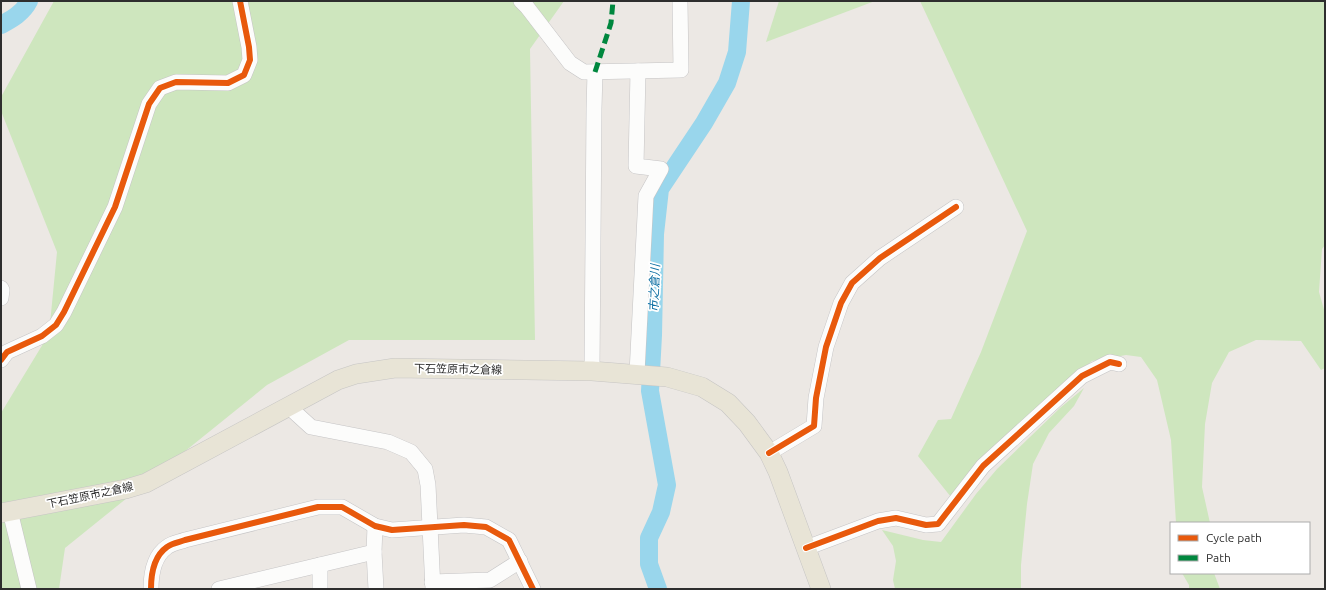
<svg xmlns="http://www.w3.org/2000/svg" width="1326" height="590" font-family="Ubuntu,'Noto Sans JP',sans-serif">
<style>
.green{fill:#cee6be}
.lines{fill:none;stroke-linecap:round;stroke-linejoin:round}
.river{stroke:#99d6ec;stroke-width:18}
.minor-casing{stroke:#c5c4c5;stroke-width:16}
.major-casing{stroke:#c6c5c4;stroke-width:20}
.minor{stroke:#fcfcfb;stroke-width:15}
.major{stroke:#e8e4d6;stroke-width:19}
.quiet{stroke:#00873e;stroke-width:5;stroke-dasharray:10 5;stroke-linecap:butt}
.cycleway-casing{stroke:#fff;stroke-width:8}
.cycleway{stroke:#e8590c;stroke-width:6}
.labels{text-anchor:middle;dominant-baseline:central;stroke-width:3.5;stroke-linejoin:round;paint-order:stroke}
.street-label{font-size:11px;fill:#2e2e2e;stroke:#fff}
.water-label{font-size:12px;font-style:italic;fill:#0d6fa3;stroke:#fff}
</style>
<rect width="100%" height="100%" fill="#ece8e4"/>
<g class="green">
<path d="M54,1H564L530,49L535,340H349L267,385L65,548L59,589H1V413L49,334L57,252L1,111V97Z"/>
<path d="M779,1H875L766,42Z"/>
<path d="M920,1H1325V245L1322,249L1319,292L1325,313V368L1321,370L1301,341L1256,340L1229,352L1212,383L1205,424L1202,487L1210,523H1176L1171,440L1157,380L1141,357L1126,355L1092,361L985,461L951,497L918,456L938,420L951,419L981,352L1027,231Z"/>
<path d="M1084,388L1074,406L1049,433L1033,464L1027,504L1021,565V589H895L893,580L896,561L893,546L882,530L923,540L941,542L976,494L997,469L1060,408Z"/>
<path d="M1182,573H1214L1220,589H1189V585Z"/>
</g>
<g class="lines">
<g class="river">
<path d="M1,25C12,19 23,13 29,1"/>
<path d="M658,589L649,564V538L661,512L667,485L650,391L653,335L655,234L660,189L704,123L727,83L737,52L741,1"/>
</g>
<defs>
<g id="minor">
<path d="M521,1L527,7L570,63L584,72L681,70L680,1"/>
<path d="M1,288L2,290L1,298"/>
<path d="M1,360L7,352L42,336L56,325L64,312L115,207L149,104L160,88L176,82L228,83L244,75L250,60L249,47L240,1"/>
<path d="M592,371L594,109L595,72"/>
<path d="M637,373L646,196L661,169L636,166L638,71"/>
<path d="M288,406L311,427L388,442L411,452L425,469L428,485L433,589"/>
<path d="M769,453L814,426L816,398L826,347L841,303L852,283L880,258L956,207"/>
<path d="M10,511L29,589"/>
<path d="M375,526L374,552L376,589"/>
<path d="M806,548L878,521L896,518L926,525L938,524L983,466L1082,376L1110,362L1119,364"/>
<path d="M320,565V589"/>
<path d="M432,582L490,580L520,561"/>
<path d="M151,589C151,574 154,556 167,547C172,543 180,542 185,540L318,507H342L375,526L392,530L464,525L486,527L509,540L533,589"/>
<path d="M219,589L374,552"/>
</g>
<path id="major" d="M1,513L126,489L146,483L338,380L356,374L395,368L592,371L667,377L702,387L728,403L747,423L769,453L778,472L821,589"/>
</defs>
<use href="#minor" class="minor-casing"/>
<use href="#major" class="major-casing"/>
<use href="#minor" class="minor"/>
<use href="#major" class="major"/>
<path class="quiet" d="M595,72L611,23L613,1"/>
<defs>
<g id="cycleway">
<path d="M1,360L7,352L42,336L56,325L64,312L115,207L149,104L160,88L176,82L228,83L244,75L250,60L249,47L240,1"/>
<path d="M769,453L814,426L816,398L826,347L841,303L852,283L880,258L956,207"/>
<path d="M806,548L878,521L896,518L926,525L938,524L983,466L1082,376L1110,362L1119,364"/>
<path d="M151,589C151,574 154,556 167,547C172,543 180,542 185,540L318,507H342L375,526L392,530L464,525L486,527L509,540L533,589"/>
</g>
</defs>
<use href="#cycleway" class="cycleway-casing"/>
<use href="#cycleway" class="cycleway"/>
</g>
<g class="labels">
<g class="street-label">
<text transform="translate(458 369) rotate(1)">下石笠原市之倉線</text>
<text transform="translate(90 495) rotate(-12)">下石笠原市之倉線</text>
</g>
<g class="water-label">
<text transform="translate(654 288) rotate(-88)">市之倉川</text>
</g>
</g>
<rect width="1326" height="590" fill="none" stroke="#2e2e2e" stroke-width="4"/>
<rect x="1170" y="522" width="140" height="52" fill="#ffffff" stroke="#ababab"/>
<rect x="1178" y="535" width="20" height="6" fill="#e8590c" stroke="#ababab"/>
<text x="1206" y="542" font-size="12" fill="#2e2e2e">Cycle path</text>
<rect x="1178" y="555" width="20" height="6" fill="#00873e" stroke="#ababab"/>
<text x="1206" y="562" font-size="12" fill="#2e2e2e">Path</text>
</svg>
